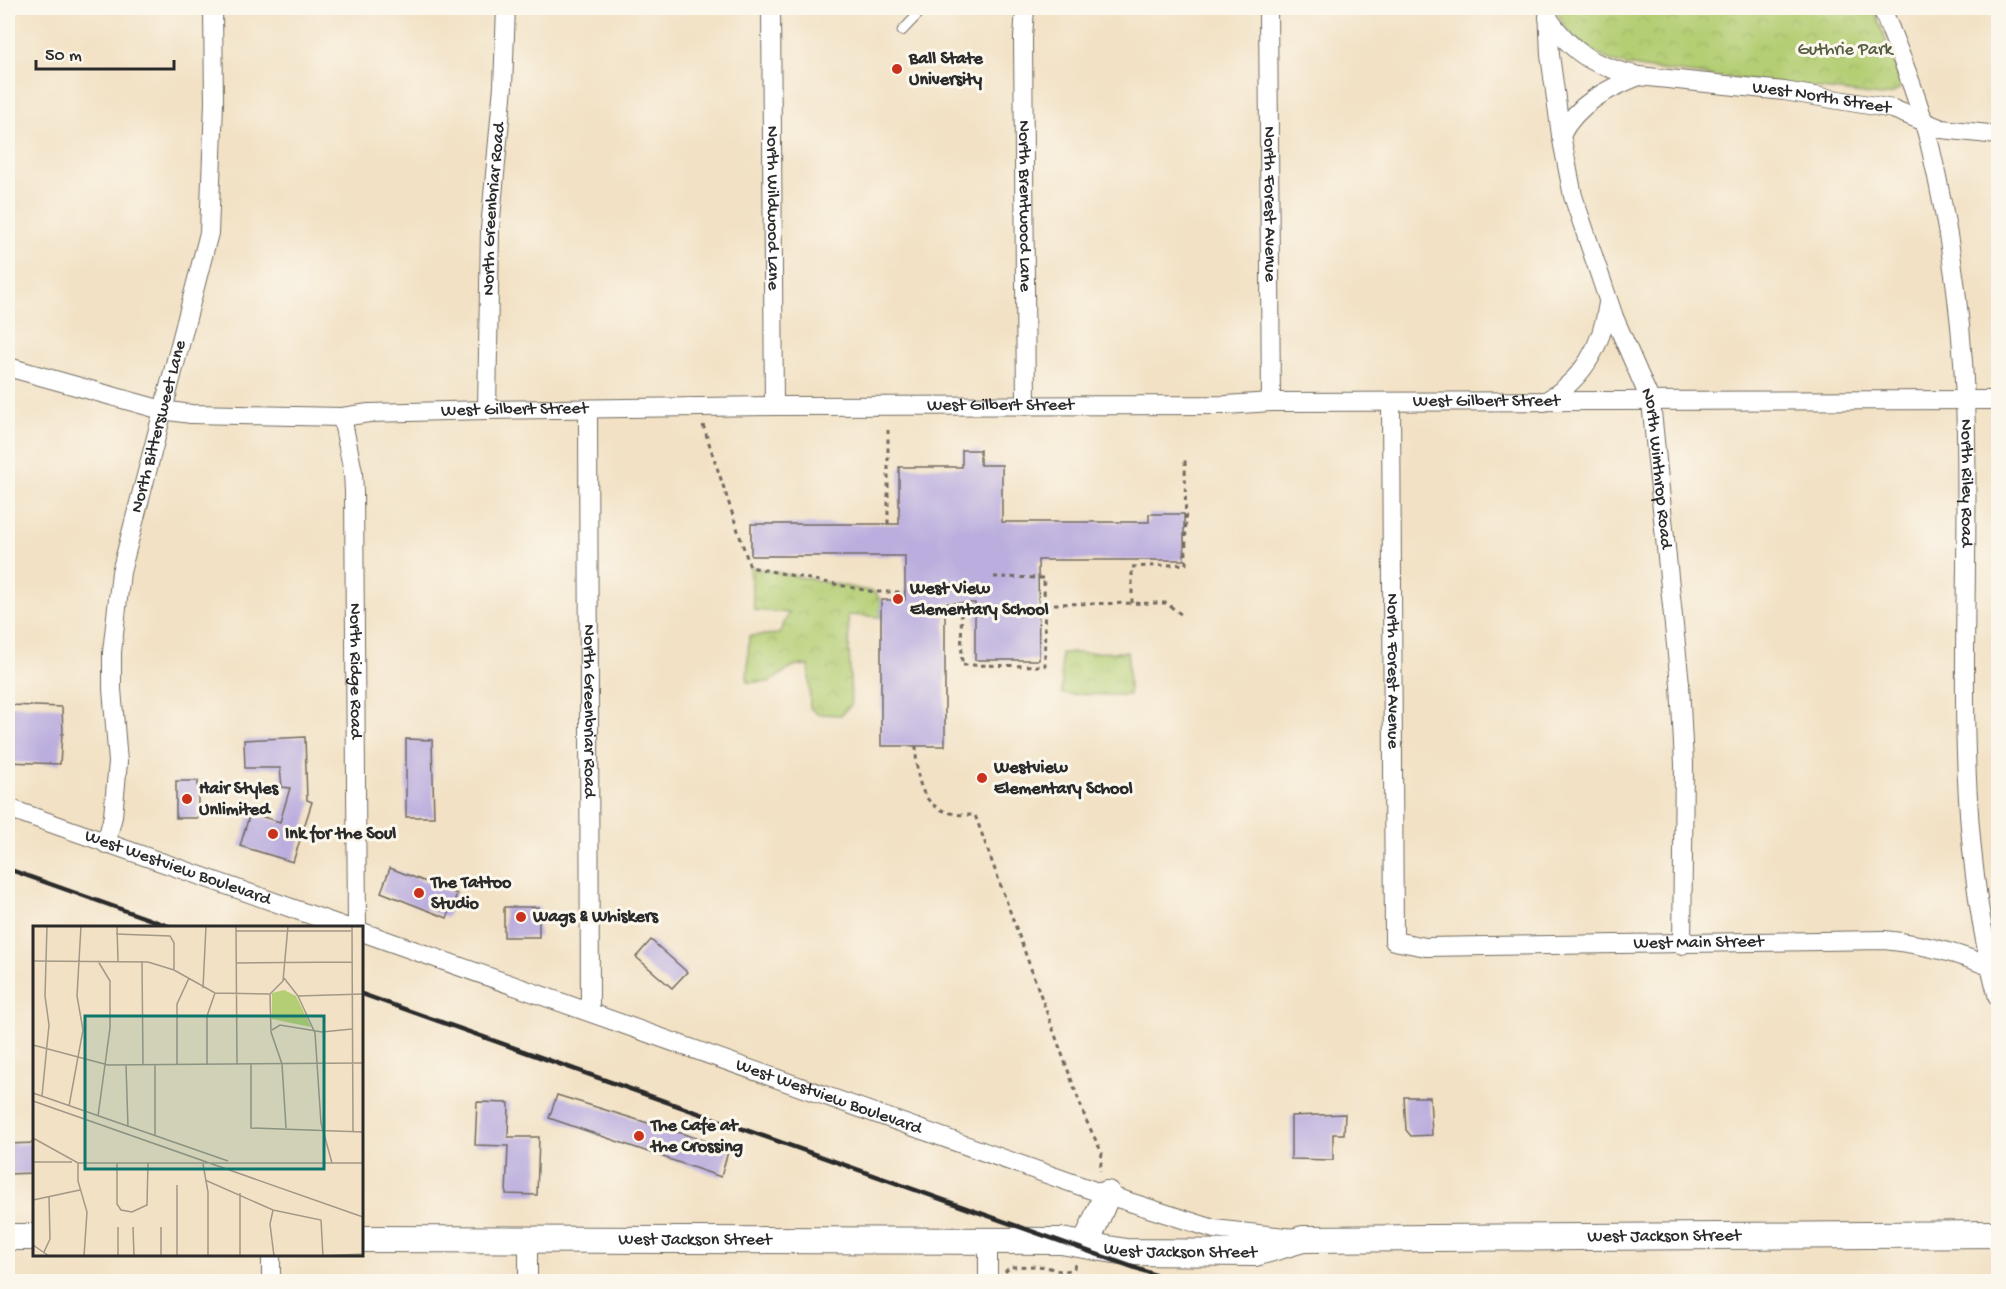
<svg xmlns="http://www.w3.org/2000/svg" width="2006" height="1289" font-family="'Gochi Hand',sans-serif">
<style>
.park{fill:url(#park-crowns);stroke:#707c4f;stroke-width:1.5}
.building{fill:#bbaede}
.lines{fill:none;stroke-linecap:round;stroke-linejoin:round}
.lane-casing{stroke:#716b61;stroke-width:11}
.street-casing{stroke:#716b61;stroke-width:20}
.secondary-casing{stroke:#716b61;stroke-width:28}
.path{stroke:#716b61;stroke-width:3;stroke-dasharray:4.5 4.5;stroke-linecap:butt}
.lane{stroke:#fff;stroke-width:9}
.street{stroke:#fff;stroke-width:18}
.secondary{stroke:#fff;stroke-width:26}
.rail{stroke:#2b2b2b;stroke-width:4.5}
.poi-dot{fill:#c8321e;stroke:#fbf7ec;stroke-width:2}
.labels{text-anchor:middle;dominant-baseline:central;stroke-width:6;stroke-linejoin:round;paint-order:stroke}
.park-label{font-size:18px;fill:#545c41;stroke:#fbf7ec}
.poi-label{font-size:18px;font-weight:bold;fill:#2b2b2b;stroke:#fbf7ec;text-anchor:start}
.street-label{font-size:18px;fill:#2b2b2b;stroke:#fbf7ec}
.inset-road{fill:none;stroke:#a29887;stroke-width:1.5}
.view{fill:#0f766e;fill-opacity:0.15;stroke:#0f766e;stroke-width:3}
.inset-edge{fill:none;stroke:#2b2b2b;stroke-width:3}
</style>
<defs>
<pattern id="park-crowns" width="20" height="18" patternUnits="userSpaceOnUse" patternTransform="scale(1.5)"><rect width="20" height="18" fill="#b4ce73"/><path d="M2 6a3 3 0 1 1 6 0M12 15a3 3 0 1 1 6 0" fill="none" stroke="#9bb164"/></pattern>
</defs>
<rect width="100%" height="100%" fill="#fbf7ec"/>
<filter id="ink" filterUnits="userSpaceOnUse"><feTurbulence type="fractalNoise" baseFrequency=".0167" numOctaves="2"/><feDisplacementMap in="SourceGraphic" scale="12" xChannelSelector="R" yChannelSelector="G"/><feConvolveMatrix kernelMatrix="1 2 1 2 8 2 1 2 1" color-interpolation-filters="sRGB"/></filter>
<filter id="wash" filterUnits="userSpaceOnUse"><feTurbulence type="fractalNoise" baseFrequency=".008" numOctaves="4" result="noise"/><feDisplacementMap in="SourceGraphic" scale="24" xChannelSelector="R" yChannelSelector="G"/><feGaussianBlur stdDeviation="1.35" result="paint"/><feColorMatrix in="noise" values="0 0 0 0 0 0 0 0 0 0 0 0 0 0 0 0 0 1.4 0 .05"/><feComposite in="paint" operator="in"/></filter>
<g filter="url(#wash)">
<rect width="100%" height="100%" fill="#f2e1c4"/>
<g class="park">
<path d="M1557,8H1874L1901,82L1900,88L1892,94L1881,96L1643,68C1634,66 1623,65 1614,62C1592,53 1561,33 1557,8Z"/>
<path d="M750,567L874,592L881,600V617L848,615L851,705L841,715L817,714L810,708L809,666L796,665L769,682H747L749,636L779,634L789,613L754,610Z"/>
<path d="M1128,652L1129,695L1062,694L1061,653Z"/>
</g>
<g id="blocks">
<g class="building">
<path d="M962,450H980V465H1002V522H1149V514H1184V560H1038L1039,660H975V603H945V746H881V600H905V556H751V524H899V467H962Z"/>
<path d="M8,705L62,707L63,734H62L60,764L8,762Z"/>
<path d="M305,737L307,800L312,802L293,862L240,846L250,813L280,822L290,788L282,787L280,768H245L244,740Z"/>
<path d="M406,739L432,740L434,817H406Z"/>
<rect x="176" y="781" width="22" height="37"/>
<path d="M390,868L457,894L447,918L381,892Z"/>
<rect x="504" y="907" width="35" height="30"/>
<path d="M651,940L687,972L672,988L636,957Z"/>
<path d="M557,1095L729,1148L721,1177L549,1118Z"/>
<path d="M1404,1097H1430L1432,1135L1411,1136L1406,1130Z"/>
<path d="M477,1102L509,1103L508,1137H539L537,1195L506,1194L508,1146L475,1145Z"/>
<path d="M1345,1114L1344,1134H1333V1160L1291,1159V1116Z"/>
<path d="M34,1143V1173L8,1174V1144Z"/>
</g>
</g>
</g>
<g filter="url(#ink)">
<use href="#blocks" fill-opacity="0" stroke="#716b61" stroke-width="1.5"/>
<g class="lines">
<defs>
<path id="lane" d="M902,31L924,8"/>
<g id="street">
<path id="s1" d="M771,8L774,406"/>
<path id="s2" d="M1025,8L1023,38L1026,406"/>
<path id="s3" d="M1268,8L1271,402"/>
<path id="s4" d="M1548,8L1550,55L1561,135L1573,196L1614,317L1651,402L1680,684L1684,764L1682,945"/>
<path id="s5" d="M1882,8C1900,54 1920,101 1931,150C1950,232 1962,317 1965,400C1973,599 1946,803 1998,998"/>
<path d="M1548,18C1574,55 1596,67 1639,76"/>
<path id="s6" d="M1561,135C1578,103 1607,89 1639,76L1784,91L1893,109L1942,129L1998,135"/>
<path id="s7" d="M8,367L162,410L191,414L342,417L369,413L487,410L774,406L1226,405L1271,402L1998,400"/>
<path d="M1544,402C1583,380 1602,347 1608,303"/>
<path id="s8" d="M1391,403L1394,941L1426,947L1884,940C1924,944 1962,954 1998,970"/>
<path id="s9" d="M588,409L590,1012"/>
<path id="s10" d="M487,410L490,229L503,86L506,8"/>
<path id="s11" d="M342,417L353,472L354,492L357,928"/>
<path id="s12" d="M8,808L348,928"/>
<path id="s13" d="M106,844L113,816L118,762L112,689V652L121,572L209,233L214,103L213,8"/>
<path id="s14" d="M362,932L1092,1190L1214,1229L1295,1238"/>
<path d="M271,1282V1254"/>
<path d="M528,1282V1239"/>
<path d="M988,1282V1241"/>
</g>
<g id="secondary">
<path d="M8,1237H34"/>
<path id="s15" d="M362,1239L1061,1241L1126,1252L1255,1253L1303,1239L1998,1234"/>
<path d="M1086,1244L1107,1194"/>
</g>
</defs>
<use href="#lane" class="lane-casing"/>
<use href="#street" class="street-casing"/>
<use href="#secondary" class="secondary-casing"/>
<g class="path">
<path d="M703,425L750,567L874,592H905"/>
<path d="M888,524V430"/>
<path d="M961,603L962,665L1045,666L1044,578L994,577"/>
<path d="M1132,603V567L1186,564L1185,457"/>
<path d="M1045,604L1166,603L1182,615"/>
<path d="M916,746C916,790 925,817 975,815L1086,1120L1102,1153L1100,1171"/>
<path d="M1005,1272L1010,1267C1021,1267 1035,1265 1046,1267C1058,1270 1062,1274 1074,1268L1075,1264"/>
</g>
<use href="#lane" class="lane"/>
<use href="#street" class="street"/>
<use href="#secondary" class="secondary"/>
<g class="rail">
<path d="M8,869L174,928"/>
<path d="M362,994L1175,1282"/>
</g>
</g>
</g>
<g class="poi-dot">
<circle cx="897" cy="69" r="6"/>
<circle cx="898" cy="599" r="6"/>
<circle cx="982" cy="778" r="6"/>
<circle cx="187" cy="799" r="6"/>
<circle cx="273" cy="834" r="6"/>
<circle cx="419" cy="893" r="6"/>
<circle cx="521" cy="917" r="6"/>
<circle cx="639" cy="1136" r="6"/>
</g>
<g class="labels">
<g class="park-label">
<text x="1845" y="50">Guthrie Park</text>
</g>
<g class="poi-label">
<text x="909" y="59">Ball State<tspan x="909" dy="21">University</tspan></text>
<text x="910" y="589">West View<tspan x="910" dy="21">Elementary School</tspan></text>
<text x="994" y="768">Westview<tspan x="994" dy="21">Elementary School</tspan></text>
<text x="199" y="789">Hair Styles<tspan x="199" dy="21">Unlimited</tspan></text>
<text x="285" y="834">Ink for the Soul</text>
<text x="431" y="883">The Tattoo<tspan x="431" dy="21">Studio</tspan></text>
<text x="533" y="917">Wags &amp; Whiskers</text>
<text x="651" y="1126">The Cafe at<tspan x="651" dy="21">the Crossing</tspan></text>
</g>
<g class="street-label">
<text stroke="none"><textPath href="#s6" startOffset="284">West North Street</textPath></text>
<text stroke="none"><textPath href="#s3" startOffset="196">North Forest Avenue</textPath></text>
<text stroke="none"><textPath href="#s2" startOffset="198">North Brentwood Lane</textPath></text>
<text stroke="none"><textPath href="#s1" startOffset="200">North Wildwood Lane</textPath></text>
<text stroke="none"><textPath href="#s10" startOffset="201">North Greenbriar Road</textPath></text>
<text stroke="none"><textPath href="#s7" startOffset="1485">West Gilbert Street</textPath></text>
<text stroke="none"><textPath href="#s7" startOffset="999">West Gilbert Street</textPath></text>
<text stroke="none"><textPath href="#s7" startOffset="513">West Gilbert Street</textPath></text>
<text stroke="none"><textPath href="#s13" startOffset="424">North Bittersweet Lane</textPath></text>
<text stroke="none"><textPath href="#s4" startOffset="477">North Winthrop Road</textPath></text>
<text stroke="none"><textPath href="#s5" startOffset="486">North Riley Road</textPath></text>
<text stroke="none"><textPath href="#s11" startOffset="255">North Ridge Road</textPath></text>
<text stroke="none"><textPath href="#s8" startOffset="268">North Forest Avenue</textPath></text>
<text stroke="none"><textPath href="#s9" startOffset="302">North Greenbriar Road</textPath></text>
<text stroke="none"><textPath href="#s12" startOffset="180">West Westview Boulevard</textPath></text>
<text stroke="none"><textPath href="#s8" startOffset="843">West Main Street</textPath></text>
<text stroke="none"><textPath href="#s14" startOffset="495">West Westview Boulevard</textPath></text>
<text stroke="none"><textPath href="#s15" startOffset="1305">West Jackson Street</textPath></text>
<text stroke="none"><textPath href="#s15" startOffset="333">West Jackson Street</textPath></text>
<text stroke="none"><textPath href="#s15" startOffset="819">West Jackson Street</textPath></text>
</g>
</g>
<g transform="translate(33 926)">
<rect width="330" height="330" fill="#f2e1c4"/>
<path d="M251,64L263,70L278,101L239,93V67Z" fill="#b4ce73"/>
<path class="inset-road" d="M84,0L85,35M203,0L204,138M319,0L320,206M203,5H318M83,8L137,10L141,17V44M0,35L115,36L141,44L182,67L237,68L250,55L255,0M109,35L110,138M204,37L319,36M251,52L265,70L330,68M170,62L173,0M237,68L238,106L249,138L253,202M265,70L282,107L288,197L299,237M239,104L247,99L289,106L319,103M0,119L75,139L330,137M122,138V210M144,138V78L156,52M174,138V90L182,67M218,138V202L330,206M93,139L95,201M0,167L195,235M9,170L16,99L12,70L14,0M0,175L330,291M36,180L50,104L44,70L48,0M65,190L77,102V55L65,35M0,212L45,237H330M0,236H39M45,237V255L54,286L51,330M84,237V278L88,284L99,286L114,279L115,237M170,238L175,266V330M172,254L240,284L288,294L290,330M144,259V330M0,274L47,264M240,284L237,298L241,330M100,301L101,330M128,301V330M0,319L16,330M11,326L17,313L16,270M85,330V301M207,330V267M215,330H247M286,330L330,328"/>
<path class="view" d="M52,90H291V243H52Z"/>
<rect width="330" height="330" class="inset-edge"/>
</g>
<rect width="2006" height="1289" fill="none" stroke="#fbf7ec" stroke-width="30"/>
<path d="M36 60v9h138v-9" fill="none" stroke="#2b2b2b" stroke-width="3"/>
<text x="45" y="60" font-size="18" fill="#2b2b2b" stroke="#fbf7ec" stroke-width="4.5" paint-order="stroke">50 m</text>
</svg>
